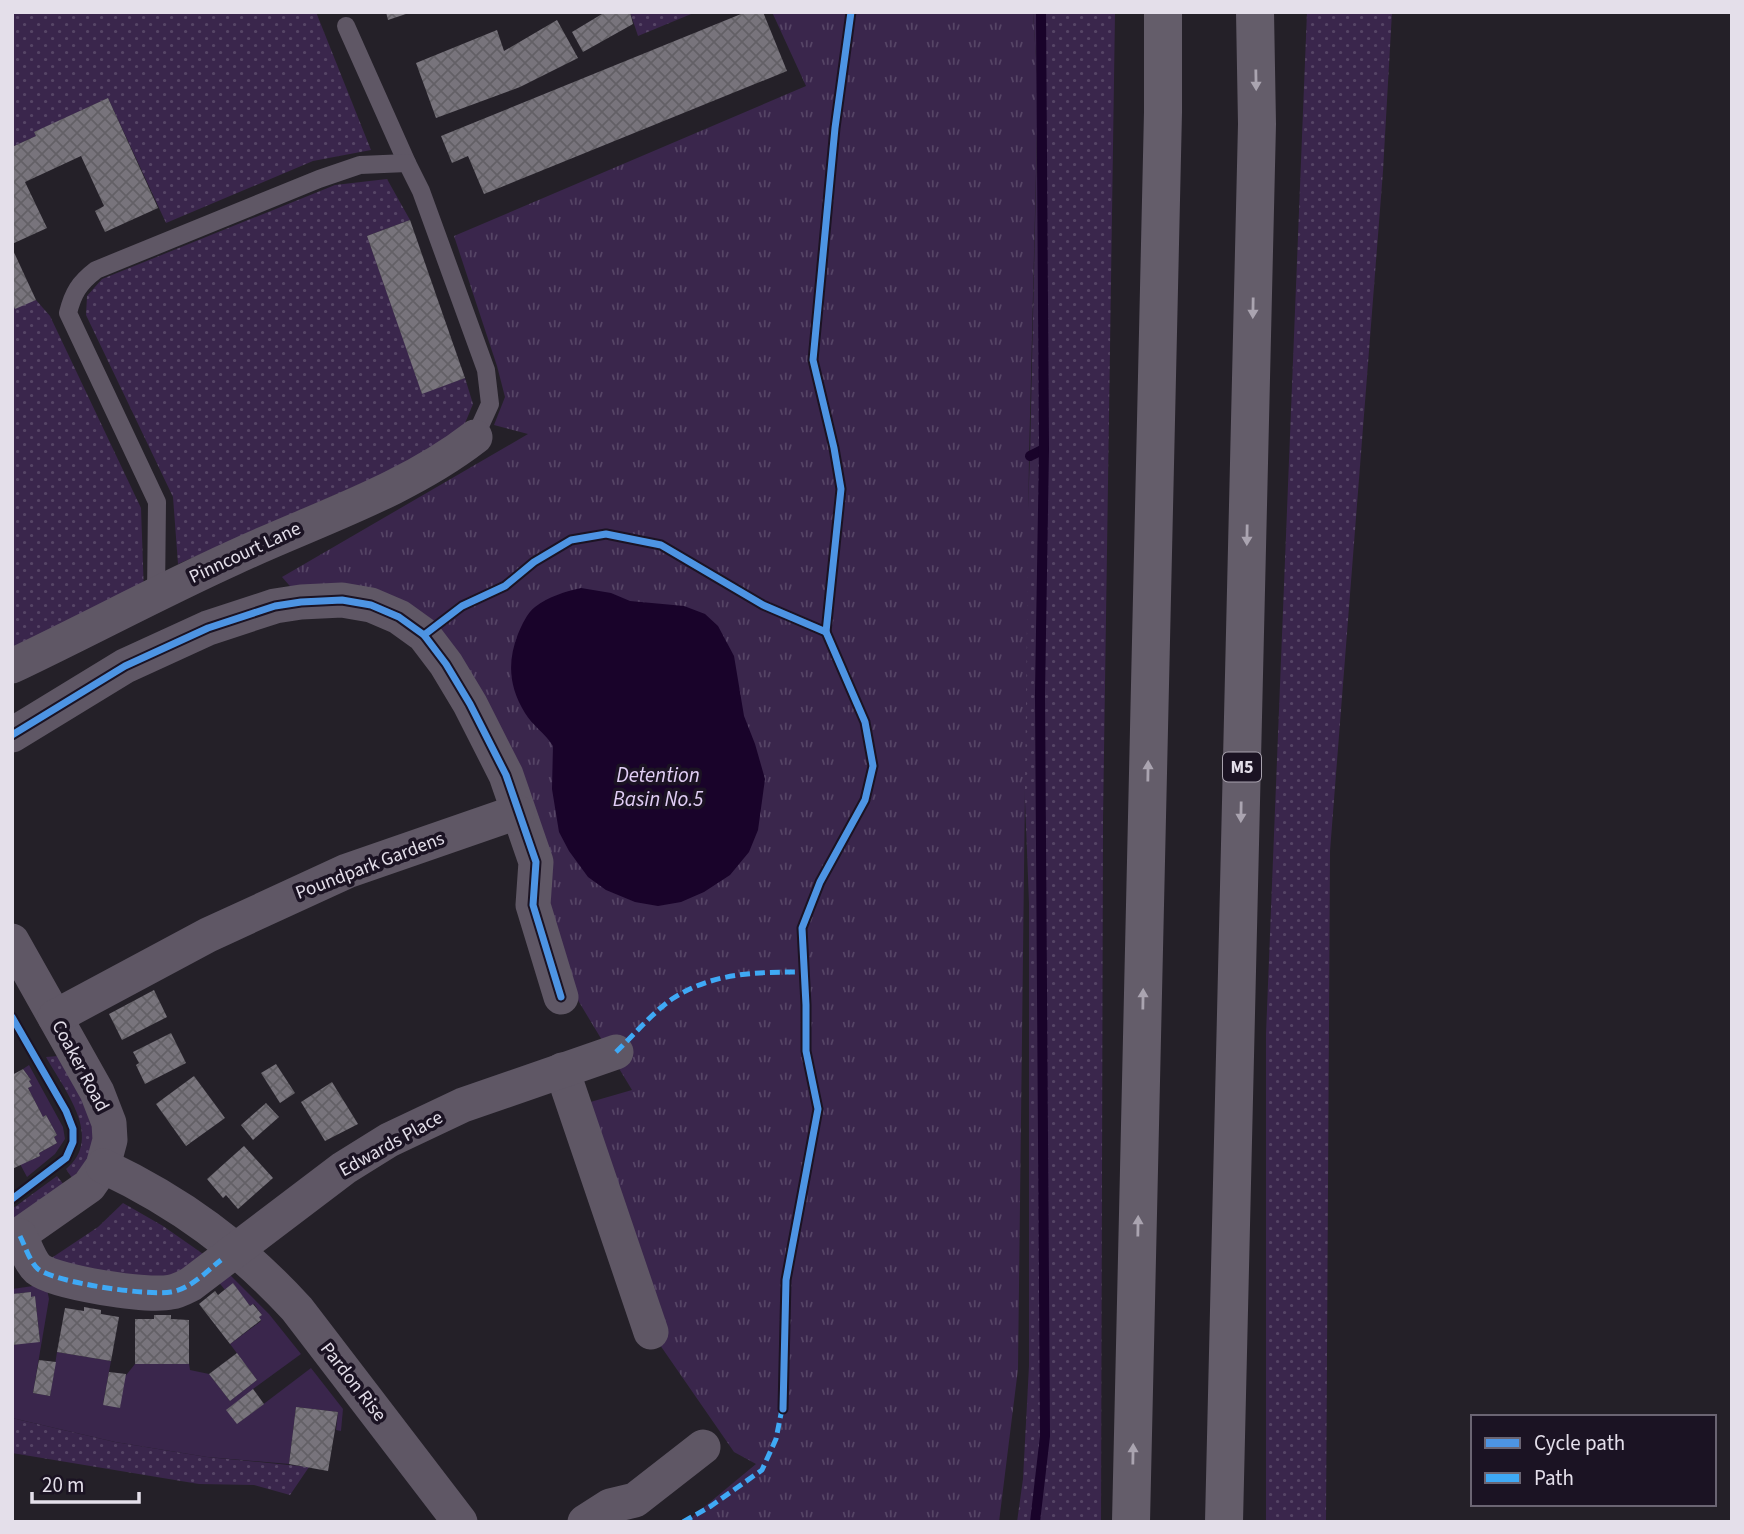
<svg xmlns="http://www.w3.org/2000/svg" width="1744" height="1534" font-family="'Source Sans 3',sans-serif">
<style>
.grass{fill:url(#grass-dots)}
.park{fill:url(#park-tufts)}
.garden{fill:#3a264c}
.water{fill:#19032a}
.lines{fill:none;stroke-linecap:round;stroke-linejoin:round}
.stream{stroke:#19032a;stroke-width:10}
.building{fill:url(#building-cross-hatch)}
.service{stroke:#5f5765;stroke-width:18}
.minor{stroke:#5f5765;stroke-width:35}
.motorway{stroke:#645d6a;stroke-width:38}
.quiet{stroke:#3fa9f5;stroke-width:5;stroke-dasharray:10 5;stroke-linecap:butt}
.cycleway-casing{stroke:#1b1323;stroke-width:11}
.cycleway{stroke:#4d94e3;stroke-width:7}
.oneway{fill:#aaa4b0}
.labels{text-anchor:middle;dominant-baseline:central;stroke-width:7;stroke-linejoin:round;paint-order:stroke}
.shield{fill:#1b1323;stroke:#a8a2ae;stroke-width:2}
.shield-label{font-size:18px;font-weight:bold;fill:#e4dfea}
.street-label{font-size:19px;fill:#e4dfea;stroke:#1b1323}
.water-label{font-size:21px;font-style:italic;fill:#e1cef5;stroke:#1b1323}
</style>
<defs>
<pattern id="grass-dots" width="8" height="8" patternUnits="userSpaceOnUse" patternTransform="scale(1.75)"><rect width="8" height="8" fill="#3a264c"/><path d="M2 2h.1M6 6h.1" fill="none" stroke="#564566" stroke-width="1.8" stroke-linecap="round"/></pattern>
<pattern id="park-tufts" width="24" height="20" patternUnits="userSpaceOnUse" patternTransform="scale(1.75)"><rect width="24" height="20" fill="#3a264c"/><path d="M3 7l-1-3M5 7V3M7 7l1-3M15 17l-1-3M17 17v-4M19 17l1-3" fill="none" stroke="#564566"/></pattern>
<pattern id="building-cross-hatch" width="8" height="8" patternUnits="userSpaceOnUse" patternTransform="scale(1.75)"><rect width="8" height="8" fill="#78747c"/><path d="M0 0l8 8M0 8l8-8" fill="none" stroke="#636066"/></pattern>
</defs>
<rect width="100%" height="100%" fill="#242028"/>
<g class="grass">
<path d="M12,12H316L371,150L313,161L166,223L108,98L35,132L36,136L12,147Z"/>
<path d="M630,12H696L638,36Z"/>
<path d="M1033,12H1115L1103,820L1101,1522H1017L1023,1479L1029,1366V903L1021,696L1030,456L1038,90Z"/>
<path d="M1307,12H1392L1383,171L1330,851L1326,1522H1266V1034Z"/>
<path d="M387,179L410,220L367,236L422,393L465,378L473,404L463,428L445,442L376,477L178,564L173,497L86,315L87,296L102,279L335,185Z"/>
<path d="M36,300L50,316L141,508L144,594L12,659V303Z"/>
<path d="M58,1056C74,1086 104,1122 89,1157C86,1165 78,1172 72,1178L66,1169C105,1138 63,1088 46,1057Z"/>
<path d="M57,1176L64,1185L12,1221V1209Z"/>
<path d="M123,1203L163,1226L206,1256L165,1279L121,1276L50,1259L98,1227Z"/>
<path d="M12,1418L115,1442L207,1457L309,1467L290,1495L254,1485L199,1484L12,1453Z"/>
</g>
<path class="park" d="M772,12H1033L1038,90L1029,457L1018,1369L999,1522H686L756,1464L734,1452L651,1332L587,1103L632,1090L573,992L536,862L424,635L303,601L282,577L528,434L494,425L505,397L497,366L454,236L806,86Z"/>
<g class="garden">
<path d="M29,1065L63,1127L65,1139L55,1154L27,1177L20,1164L40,1156L39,1153L57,1143L54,1137L57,1135L46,1115L43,1117L28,1088L31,1086L29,1081L31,1080L23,1069Z"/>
<path d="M228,1273L269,1314L301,1354L253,1389L237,1424L311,1368L343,1409L341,1431L336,1430L338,1412L296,1407L289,1464L207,1457L115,1442L12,1418V1345L40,1341L35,1297H31V1292L12,1294V1289L40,1285L47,1289L49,1299L33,1393L50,1396L57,1352L111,1361L103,1404L135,1364H189L190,1370L209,1374L230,1401L257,1380L230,1344L261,1321L259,1317L262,1315L254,1304L250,1306L233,1284L225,1290L217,1280Z"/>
</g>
<path class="water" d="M581,588L611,593L630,601L684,606L705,614L718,626L734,656L744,716L755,744L765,779L758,830L749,852L730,875L704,892L681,902L658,906L635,902L606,890L588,877L569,851L559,832L552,789L553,746C545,733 532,725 525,713C509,687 507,662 518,634C522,625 527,613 535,607C549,596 565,592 581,588Z"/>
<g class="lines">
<g class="stream">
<path d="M1030,456L1044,449"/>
<path d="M1035,1522L1045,1436L1040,694L1044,449L1041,12"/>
</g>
</g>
<g class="building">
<path d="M386,12H409V13L388,20Z"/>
<path d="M601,12H630L633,24L583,52L572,32L602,14Z"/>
<path d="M746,12H763L787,71L484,194L468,156L452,163L441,136Z"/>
<path d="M557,20L578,58L520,87L436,118L416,63L497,30L504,51Z"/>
<path d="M108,98L158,208L105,232L95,211L104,206L81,156L25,182L47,228L12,244V147L36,136L34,132Z"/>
<path d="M410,220L465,378L422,394L367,236Z"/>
<path d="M12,248L36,300L15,309L12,303Z"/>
<path d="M154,990L167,1017L122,1040L109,1014Z"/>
<path d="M171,1033L186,1063L145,1084L136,1065L139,1063L133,1052Z"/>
<path d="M276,1064L295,1093L280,1103L261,1073Z"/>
<path d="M23,1069L31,1080L29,1081L32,1086L28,1088L43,1117L46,1115L57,1135L54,1137L57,1143L39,1153L40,1156L12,1169V1075Z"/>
<path d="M194,1076L225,1118L186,1146L156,1104Z"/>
<path d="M332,1082L358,1124L325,1141L301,1102Z"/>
<path d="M266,1103L279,1117L253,1140L241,1125Z"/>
<path d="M244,1146L273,1178L238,1209L226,1195L223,1198L207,1179Z"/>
<path d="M233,1283L250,1306L253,1304L262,1315L259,1317L261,1320L230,1344L199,1304L215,1291L218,1295Z"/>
<path d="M31,1292V1297L35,1296L40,1342L12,1345V1294Z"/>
<path d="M84,1307L101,1310V1314L119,1317L111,1361L57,1352L65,1308L84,1311Z"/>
<path d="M154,1315H171V1319L189,1320V1364H135V1319H154Z"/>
<path d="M237,1353L257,1380L230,1401L209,1374Z"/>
<path d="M39,1360L56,1362L50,1396L33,1393Z"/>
<path d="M109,1372L126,1374L120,1408L103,1405Z"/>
<path d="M253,1389L264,1404L237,1424L226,1410Z"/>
<path d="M296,1407L338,1412L328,1471L289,1464Z"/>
</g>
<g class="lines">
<g class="service">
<path d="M346,26L407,163"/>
<path d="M156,595L157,502L68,313C73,293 79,283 96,270L319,179L360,165L407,163L421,191L486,370L490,404L475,437"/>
</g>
<g class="minor">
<path d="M12,666C86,631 158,592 233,558C314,520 404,492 475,437"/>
<path d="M12,735L125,666L208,628L275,606L301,602L342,600L371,605L399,617L424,635L446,664L470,704L506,775L536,862L533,905L561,997"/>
<path d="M12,941L97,1092L109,1123L110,1140L103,1166L89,1186L12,1240"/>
<path d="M55,1017L208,935L347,871L517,812"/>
<path d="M562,1070L651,1332"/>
<path d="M103,1166C181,1203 239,1246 297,1309L460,1522"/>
<path d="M20,1236C25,1246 30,1262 38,1269C56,1283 148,1297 171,1292C178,1291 185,1287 191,1284L344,1168L389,1140L463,1105L616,1052"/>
<path d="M585,1522L610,1506L635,1500L703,1447"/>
</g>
<g class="motorway">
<path d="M1131,1522L1163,112V12"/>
<path d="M1224,1522L1257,124L1255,12"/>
</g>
<g class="quiet">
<path d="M616,1052C634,1035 652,1013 672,999C713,972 758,972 804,972"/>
<path d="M20,1236C25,1246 30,1262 38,1269C56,1283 148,1296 171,1292C190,1289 206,1272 221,1260"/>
<path d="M683,1522L711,1506L762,1470L776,1439L783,1404"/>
</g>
<defs>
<g id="cycleway">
<path d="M424,635L462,606L505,586L534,562L571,540L606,534L661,545L763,605L826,632L841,489L834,448L813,360L835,128L851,12"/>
<path d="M12,735L125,666L208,628L275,606L301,602L342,600L371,605L399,617L424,635L446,664L470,704L506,775L536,862L533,905L561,997"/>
<path d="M12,1017L66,1111L73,1129V1142L66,1158L12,1199"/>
<path d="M783,1409L786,1280L818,1109L806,1051V1005L802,928L820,882L865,800L873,766L865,722L826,632"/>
</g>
</defs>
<use href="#cycleway" class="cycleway-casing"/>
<use href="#cycleway" class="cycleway"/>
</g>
<defs><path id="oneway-solid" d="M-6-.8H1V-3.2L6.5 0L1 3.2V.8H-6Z" transform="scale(1.75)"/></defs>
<g class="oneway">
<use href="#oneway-solid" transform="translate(1256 80) rotate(89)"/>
<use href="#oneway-solid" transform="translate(1253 308) rotate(91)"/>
<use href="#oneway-solid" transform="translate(1247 535) rotate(91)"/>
<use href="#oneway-solid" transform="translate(1148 771) rotate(-89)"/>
<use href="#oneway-solid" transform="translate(1241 812) rotate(91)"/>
<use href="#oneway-solid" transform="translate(1143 999) rotate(-89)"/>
<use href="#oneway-solid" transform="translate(1138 1226) rotate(-89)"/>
<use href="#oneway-solid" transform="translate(1133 1454) rotate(-89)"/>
</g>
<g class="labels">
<rect class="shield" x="1223" y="752.5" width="38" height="29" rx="5"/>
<g class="shield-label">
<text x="1242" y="767">M5</text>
</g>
<g class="street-label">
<text transform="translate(245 553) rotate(-25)">Pinncourt Lane</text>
<text transform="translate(370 866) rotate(-21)">Poundpark Gardens</text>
<text transform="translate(80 1066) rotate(62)">Coaker Road</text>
<text transform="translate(391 1144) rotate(-29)">Edwards Place</text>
<text transform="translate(353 1382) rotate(52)">Pardon Rise</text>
</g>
<g class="water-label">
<text x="658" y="775">Detention<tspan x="658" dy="24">Basin No.5</tspan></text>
</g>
</g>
<rect width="1744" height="1534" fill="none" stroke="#e4dfea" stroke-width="28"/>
<rect x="1471" y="1415" width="245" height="91" fill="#1b1323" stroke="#6b6573" stroke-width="2"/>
<rect x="1485" y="1438" width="35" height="10" fill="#4d94e3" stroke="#6b6573" stroke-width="2"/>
<text x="1534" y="1450" font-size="21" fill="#e4dfea">Cycle path</text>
<rect x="1485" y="1473" width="35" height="10" fill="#3fa9f5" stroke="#6b6573" stroke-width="2"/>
<text x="1534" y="1485" font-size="21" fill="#e4dfea">Path</text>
<path d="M32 1492v10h107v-10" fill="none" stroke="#e4dfea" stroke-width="3.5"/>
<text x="42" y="1492" font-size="21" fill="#e4dfea" stroke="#1b1323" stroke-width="5" paint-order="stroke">20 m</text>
</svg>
